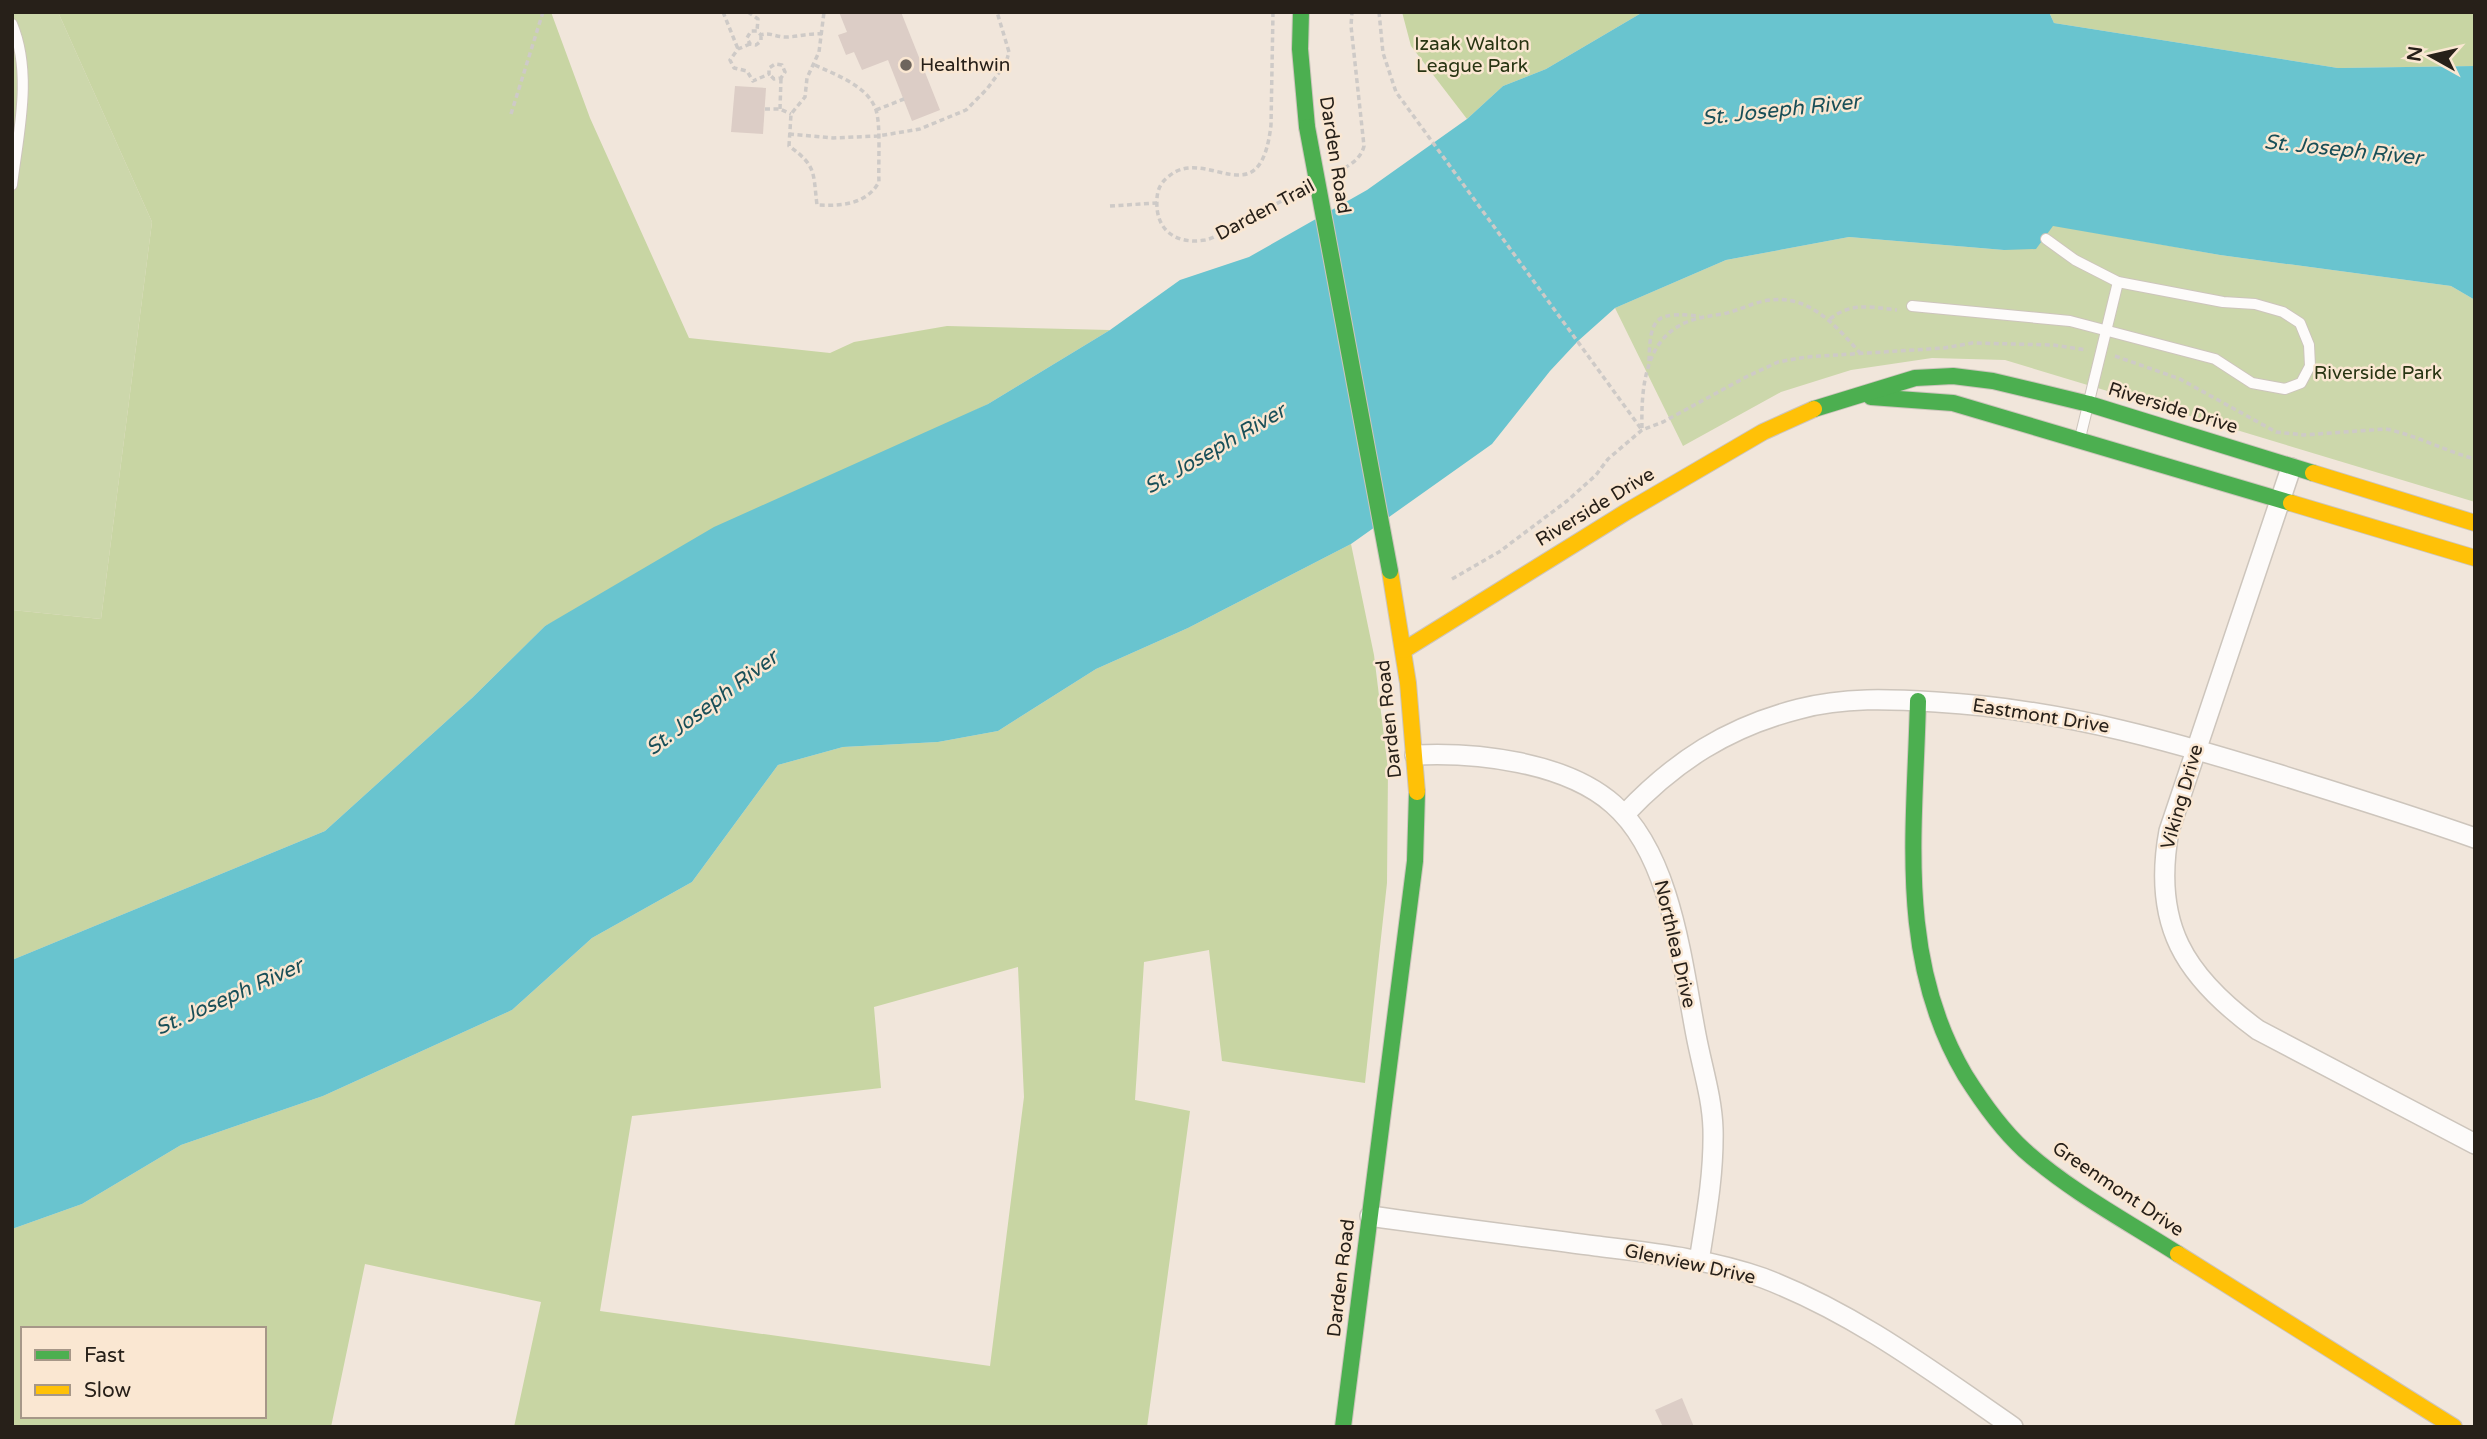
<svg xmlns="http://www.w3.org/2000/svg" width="2487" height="1439" font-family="'Varela Round',sans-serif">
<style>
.green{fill:#ccd7ab}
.forest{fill:#c8d5a3;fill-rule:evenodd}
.water{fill:#69c4cf}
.building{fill:#dccdc6}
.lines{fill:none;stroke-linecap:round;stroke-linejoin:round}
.lane-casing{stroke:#cdc5bc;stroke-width:12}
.street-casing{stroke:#cdc5bc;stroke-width:22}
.fast-casing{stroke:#cdc5bc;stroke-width:18}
.slow-casing{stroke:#cdc5bc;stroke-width:18}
.path{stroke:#cecac7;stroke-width:3.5;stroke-dasharray:5 3.5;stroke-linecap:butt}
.lane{stroke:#fdfbfa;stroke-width:10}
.street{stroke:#fdfbfa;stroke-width:19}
.fast{stroke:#4caf50;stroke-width:16}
.slow{stroke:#ffc107;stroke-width:16}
.fast-bridge-casing{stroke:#cdc5bc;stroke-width:18;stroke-linecap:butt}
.fast-bridge{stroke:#4caf50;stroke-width:16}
.poi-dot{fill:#6e655d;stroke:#fae7d2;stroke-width:2.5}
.labels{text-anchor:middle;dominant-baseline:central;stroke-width:5;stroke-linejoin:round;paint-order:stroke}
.park-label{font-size:19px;fill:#283513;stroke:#fae7d2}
.poi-label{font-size:19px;fill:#272019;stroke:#fae7d2;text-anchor:start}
.street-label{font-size:19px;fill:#272019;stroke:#fae7d2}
.water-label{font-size:21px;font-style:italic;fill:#194f58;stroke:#fae7d2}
</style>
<rect width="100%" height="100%" fill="#f1e6db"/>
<g class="green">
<path d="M12,12H58L152,222L101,619L12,610Z"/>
<path d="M2052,225L2220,255L2451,286L2475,300V502L2005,360L1932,358L1851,370L1781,392L1683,446L1615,308L1726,260L1849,237L2004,250Z"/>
</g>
<g class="forest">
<path d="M58,12H551L590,118L689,338L830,353L854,342L947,326L1110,330L988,404L545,626L472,698L325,831L12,960V610L101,619L152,222Z"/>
<path d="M1402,12H1643L1546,69L1503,86L1467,119L1411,46Z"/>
<path d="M2049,12H2475V66L2338,68L2054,23Z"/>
<path d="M1351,544L1374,655L1388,769L1387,883L1365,1083L1222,1061L1209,950L1144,962L1135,1100L1190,1111L1147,1427H514L541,1302L365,1264L331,1427H12V1229L82,1204L181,1145L323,1096L512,1010L592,938L692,882L778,765L843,747L938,742L998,731L1096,669L1188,628ZM1018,967L1024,1097L990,1366L600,1311L632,1116L881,1088L874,1007ZM23,1329H264V1416H23Z"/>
</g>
<path class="water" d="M1643,12H2049L2054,23L2338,68L2475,66V300L2451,286L2220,255L2053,226L2036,249L2004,250L1849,237L1726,260L1615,308L1578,341L1550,371L1492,444L1351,544L1188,628L1096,669L998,731L938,742L843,747L778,765L692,882L592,938L512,1010L323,1096L181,1145L82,1204L12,1229V960L325,831L472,698L545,626L714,527L988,404L1110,330L1180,280L1249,257L1367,190L1467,119L1503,86L1546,69Z"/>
<g class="building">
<path d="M839,12H901L940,110L912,121L888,60L862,70L854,52L846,55L838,35L847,32Z"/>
<path d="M735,86L766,88L763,134L731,132Z"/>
<path d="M1682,1398L1694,1427H1663L1655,1410Z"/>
</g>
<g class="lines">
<defs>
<g id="lane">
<path d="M12,24C33,74 18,134 12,185"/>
<path d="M1912,306L2070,321L2215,359L2252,383L2285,389L2301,383L2310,366L2309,345L2300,323L2283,312L2255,304L2223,302L2118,282L2075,260L2046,239"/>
<path d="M2080,438L2118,282"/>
</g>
<g id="street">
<path d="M2291,468L2169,831C2152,924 2184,976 2258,1030L2475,1144"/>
<path d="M1415,755C1477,752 1565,762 1613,804C1671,854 1682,962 1696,1035C1702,1067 1712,1097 1713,1129C1714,1174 1706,1217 1699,1261"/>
<path d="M1625,814C1675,761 1728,727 1799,709C1844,697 1890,699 1936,702C2063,709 2183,744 2303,782C2361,800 2418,818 2475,838"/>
<path d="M1370,1216C1446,1227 1521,1236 1596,1246C1652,1253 1710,1259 1763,1278C1855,1313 1933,1372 2013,1427"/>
</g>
<g id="fast">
<path d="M1301,12L1300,49L1307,127"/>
<path d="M1871,397L1953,403L2291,503"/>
<path d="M1814,409L1915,378L1953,376L1993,381L2089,404L2313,473"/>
<path d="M1918,701C1915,831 1896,958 1965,1075C1982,1102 2000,1128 2024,1150C2070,1191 2126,1221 2178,1254"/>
<path d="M1343,1427L1415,861L1417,792"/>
</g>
<g id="slow">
<path d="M2313,473L2475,523"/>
<path d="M2291,503L2475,558"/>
<path d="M1390,571L1408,683L1417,792"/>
<path d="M1404,650L1626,512L1763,432L1814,409"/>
<path d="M2178,1254L2454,1427"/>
</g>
</defs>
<use href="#lane" class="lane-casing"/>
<use href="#street" class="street-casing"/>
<use href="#fast" class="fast-casing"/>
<use href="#slow" class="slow-casing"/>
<g class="path">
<path d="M723,12L738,49"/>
<path d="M748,12L758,19L757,31"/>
<path d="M1273,12L1271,125C1260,221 1206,143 1168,177C1160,183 1157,191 1157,200C1155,230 1176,245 1205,240C1215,238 1225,231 1234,226C1255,215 1276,204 1297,193"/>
<path d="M1379,12L1383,53L1396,92L1642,430"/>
<path d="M761,35V41L756,45L750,44L747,38L751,31H757L761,35C770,32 776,37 785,37C798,37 809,33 822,34"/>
<path d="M750,44L738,49L730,60L734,68L747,71L753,81L769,74V68L775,64L782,65L785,72L781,78L774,79L769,74"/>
<path d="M815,65C836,75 868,86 876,110C881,126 878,163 879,182C866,205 841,206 817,205C813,173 817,166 789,146L791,114L805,97L807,78L819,52L824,12"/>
<path d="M765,109H780L791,114"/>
<path d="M780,109L781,78"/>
<path d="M876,110L904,99"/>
<path d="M511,114L543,12"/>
<path d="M789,134L833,138L878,136L920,129L966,110L987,89L1006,63L1009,52L997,12"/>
<path d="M1337,172C1349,166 1361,159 1364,146L1351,26L1352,12"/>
<path d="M1110,206L1157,203"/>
<path d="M1830,319C1851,302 1872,307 1897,310"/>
<path d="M2115,356L2180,379L2276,432L2304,435L2386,429C2416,435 2445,451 2475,459"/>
<path d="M1649,361C1650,316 1656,312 1700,316"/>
<path d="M1642,428C1641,388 1645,339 1687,322C1699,317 1710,316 1723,314C1737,311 1750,304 1764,301C1808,292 1835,325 1861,354"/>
<path d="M1452,579L1499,552L1567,501L1596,475L1608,459L1642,430L1663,422L1746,377L1778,362L1806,357L1944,348L1972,343L2053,345L2087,350"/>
</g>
<use href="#lane" class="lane"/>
<use href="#street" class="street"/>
<use href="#fast" class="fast"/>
<use href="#slow" class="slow"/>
<defs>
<path id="fast-bridge" d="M1307,127L1390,571"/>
</defs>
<use href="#fast-bridge" class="fast-bridge-casing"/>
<use href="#fast-bridge" class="fast-bridge"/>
</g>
<circle class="poi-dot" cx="906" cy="65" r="7"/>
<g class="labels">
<g class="park-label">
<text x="1472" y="44">Izaak Walton<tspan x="1472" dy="22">League Park</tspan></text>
<text x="2378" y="373">Riverside Park</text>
</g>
<g class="poi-label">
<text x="920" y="65">Healthwin</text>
</g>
<g class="street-label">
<text transform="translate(1335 155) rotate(81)">Darden Road</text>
<text transform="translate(1265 210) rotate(-28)">Darden Trail</text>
<text transform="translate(2173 408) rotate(17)">Riverside Drive</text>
<text transform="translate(1595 507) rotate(-31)">Riverside Drive</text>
<text transform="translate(2041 716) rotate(9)">Eastmont Drive</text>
<text transform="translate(1389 719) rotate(-96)">Darden Road</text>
<text transform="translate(2182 797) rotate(-74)">Viking Drive</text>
<text transform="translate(1675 944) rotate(77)">Northlea Drive</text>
<text transform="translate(2118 1189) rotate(34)">Greenmont Drive</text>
<text transform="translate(1690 1264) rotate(12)">Glenview Drive</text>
<text transform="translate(1341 1278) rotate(-83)">Darden Road</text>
</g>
<g class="water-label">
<text transform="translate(1781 110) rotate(-6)">St. Joseph River</text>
<text transform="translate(2343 150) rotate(6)">St. Joseph River</text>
<text transform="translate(1215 449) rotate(-30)">St. Joseph River</text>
<text transform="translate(712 703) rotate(-37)">St. Joseph River</text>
<text transform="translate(229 997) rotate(-24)">St. Joseph River</text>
</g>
</g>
<rect width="2487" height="1439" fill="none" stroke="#272019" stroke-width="28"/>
<rect x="21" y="1327" width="245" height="91" fill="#fae7d2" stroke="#a69788" stroke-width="2"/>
<rect x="35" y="1350" width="35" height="10" fill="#4caf50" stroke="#a69788" stroke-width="2"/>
<text x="84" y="1362" font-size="21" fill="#272019">Fast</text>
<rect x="35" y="1385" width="35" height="10" fill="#ffc107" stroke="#a69788" stroke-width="2"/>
<text x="84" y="1397" font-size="21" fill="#272019">Slow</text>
<g transform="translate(2431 56) rotate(278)" stroke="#fae7d2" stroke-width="5" paint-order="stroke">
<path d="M0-5L12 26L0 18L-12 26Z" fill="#272019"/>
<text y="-10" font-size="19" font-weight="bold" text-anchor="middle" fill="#272019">N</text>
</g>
</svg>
